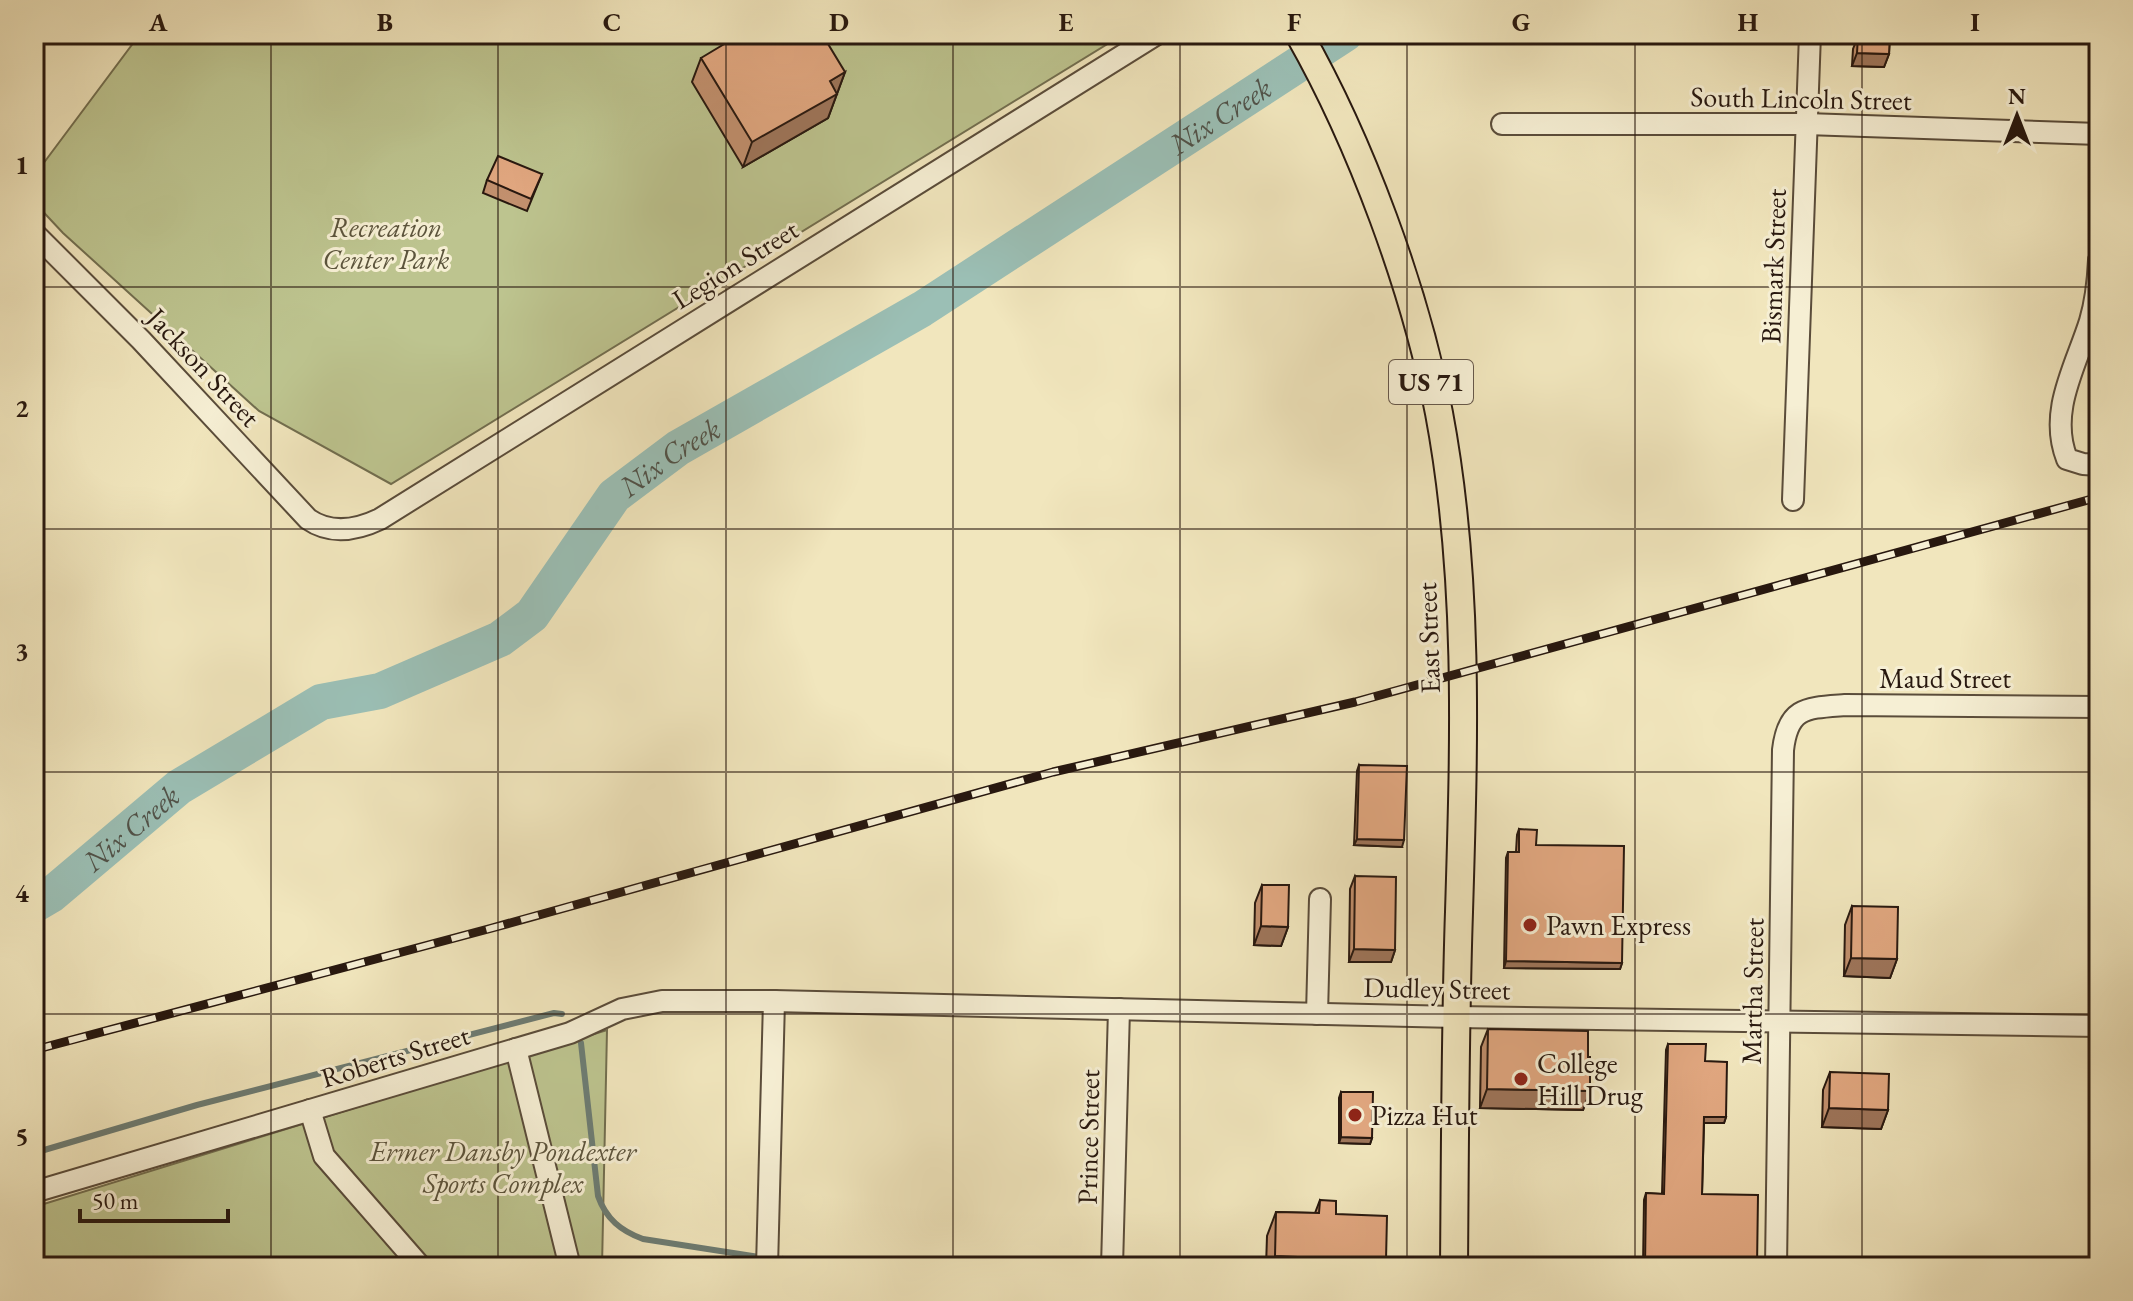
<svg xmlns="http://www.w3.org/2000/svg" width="2133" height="1301" font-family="'EB Garamond',serif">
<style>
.green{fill:#bdc48f;stroke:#726e4f;stroke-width:2}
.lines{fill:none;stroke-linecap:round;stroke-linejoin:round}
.stream{stroke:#6d7c73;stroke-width:6}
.river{stroke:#9bbfb5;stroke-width:36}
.minor-casing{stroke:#5a4c3a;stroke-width:24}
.major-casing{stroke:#28180f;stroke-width:30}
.minor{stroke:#f6efd4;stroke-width:20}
.major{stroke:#f1e6bd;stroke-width:26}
.rail-casing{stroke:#28180f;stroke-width:9}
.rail{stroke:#f6efd4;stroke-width:6;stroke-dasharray:18;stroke-linecap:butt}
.wall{fill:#c2906e;stroke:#28180f;stroke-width:2}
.shaded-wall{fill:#9e755a;stroke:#28180f;stroke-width:2}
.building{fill:#e1a780;stroke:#28180f;stroke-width:2}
.grid{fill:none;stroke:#28180f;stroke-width:2;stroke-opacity:0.55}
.poi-dot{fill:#8f2418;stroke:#f6efd4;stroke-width:3}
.labels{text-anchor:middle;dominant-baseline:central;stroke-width:6;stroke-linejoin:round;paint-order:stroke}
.shield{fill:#f6efd4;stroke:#66584a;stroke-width:2}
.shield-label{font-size:26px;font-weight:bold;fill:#28180f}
.street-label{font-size:28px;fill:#28180f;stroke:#f6efd4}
.park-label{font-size:28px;font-style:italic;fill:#5c543c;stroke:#f6efd4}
.poi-label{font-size:28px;fill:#28180f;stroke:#f6efd4;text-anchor:start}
.water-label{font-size:30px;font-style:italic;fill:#505249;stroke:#f6efd4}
.neatline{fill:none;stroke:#28180f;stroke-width:3}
.grid-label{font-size:26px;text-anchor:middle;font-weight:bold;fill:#28180f}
</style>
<rect width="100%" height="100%" fill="#f1e6bd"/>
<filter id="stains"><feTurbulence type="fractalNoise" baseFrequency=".0025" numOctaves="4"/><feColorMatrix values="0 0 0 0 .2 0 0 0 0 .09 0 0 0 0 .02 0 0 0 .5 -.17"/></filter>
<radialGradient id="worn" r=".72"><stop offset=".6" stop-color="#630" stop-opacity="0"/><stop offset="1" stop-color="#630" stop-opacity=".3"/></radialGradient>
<g class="green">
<path d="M140,34H1121L1122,35L391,484L259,411L63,233L34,202V176Z"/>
<path d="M607,1030L602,1267H34V1207Z"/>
</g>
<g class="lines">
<g class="stream">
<path d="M581,1043L598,1196C606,1219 621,1231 643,1239L759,1257"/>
<path d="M34,1153L197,1105L554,1013L562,1014"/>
<path d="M783,1259L790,1263L792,1267"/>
</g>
<path class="river" id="s1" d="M34,905L51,895L179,787L321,702L380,691L500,639L532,615L614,496L678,448L922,309L1345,34"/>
<defs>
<g id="minor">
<path d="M1502,124H1806L2099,134"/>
<path d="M34,233L141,340L308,519C331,535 357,530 380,519L1157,34"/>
<path d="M2099,260C2098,281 2096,301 2090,321C2076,366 2048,411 2067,459L2083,464L2099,465"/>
<path d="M1793,500L1810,34"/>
<path d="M1317,1014L1320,899"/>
<path d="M516,1049L570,1267"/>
<path d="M310,1110L324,1156L421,1267"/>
<path d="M34,1192L570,1033L622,1009L662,1001H774L1456,1017L2099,1026"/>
<path d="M767,1267L774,1001"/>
<path d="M1112,1267L1119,1009"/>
<path d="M1776,1267L1783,750C1788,707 1806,708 1845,705L2099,707"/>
</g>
<path id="major" d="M1299,34C1361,143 1415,289 1439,413C1470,578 1464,746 1459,912C1455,1030 1455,1149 1454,1267"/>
</defs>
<use href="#minor" class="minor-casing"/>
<use href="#major" class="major-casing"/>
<use href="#minor" class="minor"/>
<use href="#major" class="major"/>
<defs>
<path id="rail" d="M34,1050L492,928L1053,772L1355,702L2099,497"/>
</defs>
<use href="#rail" class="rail-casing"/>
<use href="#rail" class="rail"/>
</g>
<g class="wall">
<path d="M1859,34H1890L1889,54L1884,67L1852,66L1853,49Z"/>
<path d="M701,58L845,72L828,118L743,167L692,82Z"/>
<path d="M542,174L527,211L483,193L487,180Z"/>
<path d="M1359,765L1402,847L1354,845L1357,771Z"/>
<path d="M1519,829L1536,845L1622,963L1620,969L1504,968L1506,858L1508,852H1516L1517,835Z"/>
<path d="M1355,876L1395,950L1391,962H1349L1350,889Z"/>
<path d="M1262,885L1288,927L1281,946L1254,945L1255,903Z"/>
<path d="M1852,906L1897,959L1890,978L1844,976L1845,925Z"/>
<path d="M1488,1029L1588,1057L1590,1091L1583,1110L1480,1108L1481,1047Z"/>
<path d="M1668,1044L1726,1117L1724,1123H1704L1702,1194L1757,1267H1643L1644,1200L1646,1193L1662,1194L1666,1050Z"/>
<path d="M1830,1072L1888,1110L1881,1129L1822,1127L1823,1090Z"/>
<path d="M1341,1092L1372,1138L1370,1144L1339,1143V1098Z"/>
<path d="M1320,1200L1336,1214L1383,1267H1266L1267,1236L1276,1212L1315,1213Z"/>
</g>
<g class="shaded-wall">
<path d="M1857,53L1889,54L1884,67L1852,66Z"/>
<path d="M845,72L828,118L743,167L752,142L830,81Z"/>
<path d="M1357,839L1404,840L1402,847L1354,845Z"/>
<path d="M1261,926L1288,927L1281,946L1254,945Z"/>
<path d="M1354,949L1395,950L1391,962H1349Z"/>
<path d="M1851,958L1897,959L1890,978L1844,976Z"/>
<path d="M1506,961L1622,963L1620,969L1504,968Z"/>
<path d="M1487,1089L1590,1091L1583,1110L1480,1108Z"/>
<path d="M1829,1108L1888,1110L1881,1129L1822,1127Z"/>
<path d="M1704,1117H1726L1724,1123H1702Z"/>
<path d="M1341,1137L1372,1138L1370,1144L1339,1143Z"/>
<path d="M1275,1256L1320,1258L1316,1267H1271Z"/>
<path d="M1335,1258L1386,1260L1383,1267H1332Z"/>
</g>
<g class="building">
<path d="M741,34H822L845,72L830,81L837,94L752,142L701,58Z"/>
<path d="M1862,34H1890L1889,54L1857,53L1858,36L1862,37Z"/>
<path d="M498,156L542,174L531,199L487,180Z"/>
<path d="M1359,765L1407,766L1404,840L1357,839Z"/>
<path d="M1519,829L1537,830L1536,845L1624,846L1622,963L1506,961L1508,852H1519Z"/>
<path d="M1355,876L1396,877L1395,950L1354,949Z"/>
<path d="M1262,885H1289L1288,927L1261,926Z"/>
<path d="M1852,906L1898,907L1897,959L1851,958Z"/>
<path d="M1488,1029L1588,1031V1057H1590V1091L1487,1089Z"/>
<path d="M1668,1044H1706L1705,1061L1727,1062L1726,1117H1704L1702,1194L1758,1195L1757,1267H1645L1646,1193L1664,1194Z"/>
<path d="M1830,1072L1889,1074L1888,1110L1829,1108Z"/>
<path d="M1341,1092H1373L1372,1138L1341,1137Z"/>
<path d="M1320,1200L1336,1201V1214L1387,1216L1386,1260L1335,1258V1267H1319L1320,1258L1275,1256L1276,1212L1319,1213Z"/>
</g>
<path class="grid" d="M271,34V1267M498,34V1267M726,34V1267M953,34V1267M1180,34V1267M1407,34V1267M1635,34V1267M1862,34V1267M34,287H2099M34,529H2099M34,772H2099M34,1014H2099"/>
<g class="poi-dot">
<circle cx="1530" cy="925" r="8"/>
<circle cx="1521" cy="1079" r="8"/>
<circle cx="1355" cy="1115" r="8"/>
</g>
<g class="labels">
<rect class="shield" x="1389" y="360" width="84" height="44" rx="6"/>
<g class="shield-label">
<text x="1431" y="382">US 71</text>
</g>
<g class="street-label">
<text transform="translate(1801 98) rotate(1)">South Lincoln Street</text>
<text transform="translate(735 264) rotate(-32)">Legion Street</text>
<text transform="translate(1773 266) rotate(-88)">Bismark Street</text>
<text transform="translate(204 367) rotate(47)">Jackson Street</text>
<text transform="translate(1428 638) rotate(-92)">East Street</text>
<text x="1945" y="678">Maud Street</text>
<text transform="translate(1437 988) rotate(1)">Dudley Street</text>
<text transform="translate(1752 991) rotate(-89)">Martha Street</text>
<text transform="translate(395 1056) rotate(-17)">Roberts Street</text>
<text transform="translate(1088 1137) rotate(-89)">Prince Street</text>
</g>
<g class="park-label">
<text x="386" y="227">Recreation<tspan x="386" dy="32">Center Park</tspan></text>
<text x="503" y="1151">Ermer Dansby Pondexter<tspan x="503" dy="32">Sports Complex</tspan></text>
</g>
<g class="poi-label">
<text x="1546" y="925">Pawn Express</text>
<text x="1537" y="1063">College<tspan x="1537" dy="32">Hill Drug</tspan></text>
<text x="1371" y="1115">Pizza Hut</text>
</g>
<g class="water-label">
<text stroke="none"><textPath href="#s1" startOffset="1444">Nix Creek</textPath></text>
<text stroke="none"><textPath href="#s1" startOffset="796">Nix Creek</textPath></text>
<text stroke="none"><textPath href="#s1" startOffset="124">Nix Creek</textPath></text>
</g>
</g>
<rect width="2133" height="1301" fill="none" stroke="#f1e6bd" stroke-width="88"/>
<g transform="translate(2017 116)" stroke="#f6efd4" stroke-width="6" paint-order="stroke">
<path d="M0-6L14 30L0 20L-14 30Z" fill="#28180f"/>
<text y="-12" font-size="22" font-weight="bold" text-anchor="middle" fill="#28180f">N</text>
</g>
<path d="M80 1209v12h148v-12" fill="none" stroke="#28180f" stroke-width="4"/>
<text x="92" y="1209" font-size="24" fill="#28180f" stroke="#f6efd4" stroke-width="6" paint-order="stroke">50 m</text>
<rect x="44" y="44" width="2045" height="1213" class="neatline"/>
<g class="grid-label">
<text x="158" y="31">A</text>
<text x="385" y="31">B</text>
<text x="612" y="31">C</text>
<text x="839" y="31">D</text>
<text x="1066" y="31">E</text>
<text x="1294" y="31">F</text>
<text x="1521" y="31">G</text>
<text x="1748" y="31">H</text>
<text x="1975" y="31">I</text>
<text x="22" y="174">1</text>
<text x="22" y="417">2</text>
<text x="22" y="660">3</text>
<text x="22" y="902">4</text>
<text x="22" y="1145">5</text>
</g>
<rect width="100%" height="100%" filter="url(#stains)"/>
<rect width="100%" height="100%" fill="url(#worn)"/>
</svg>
